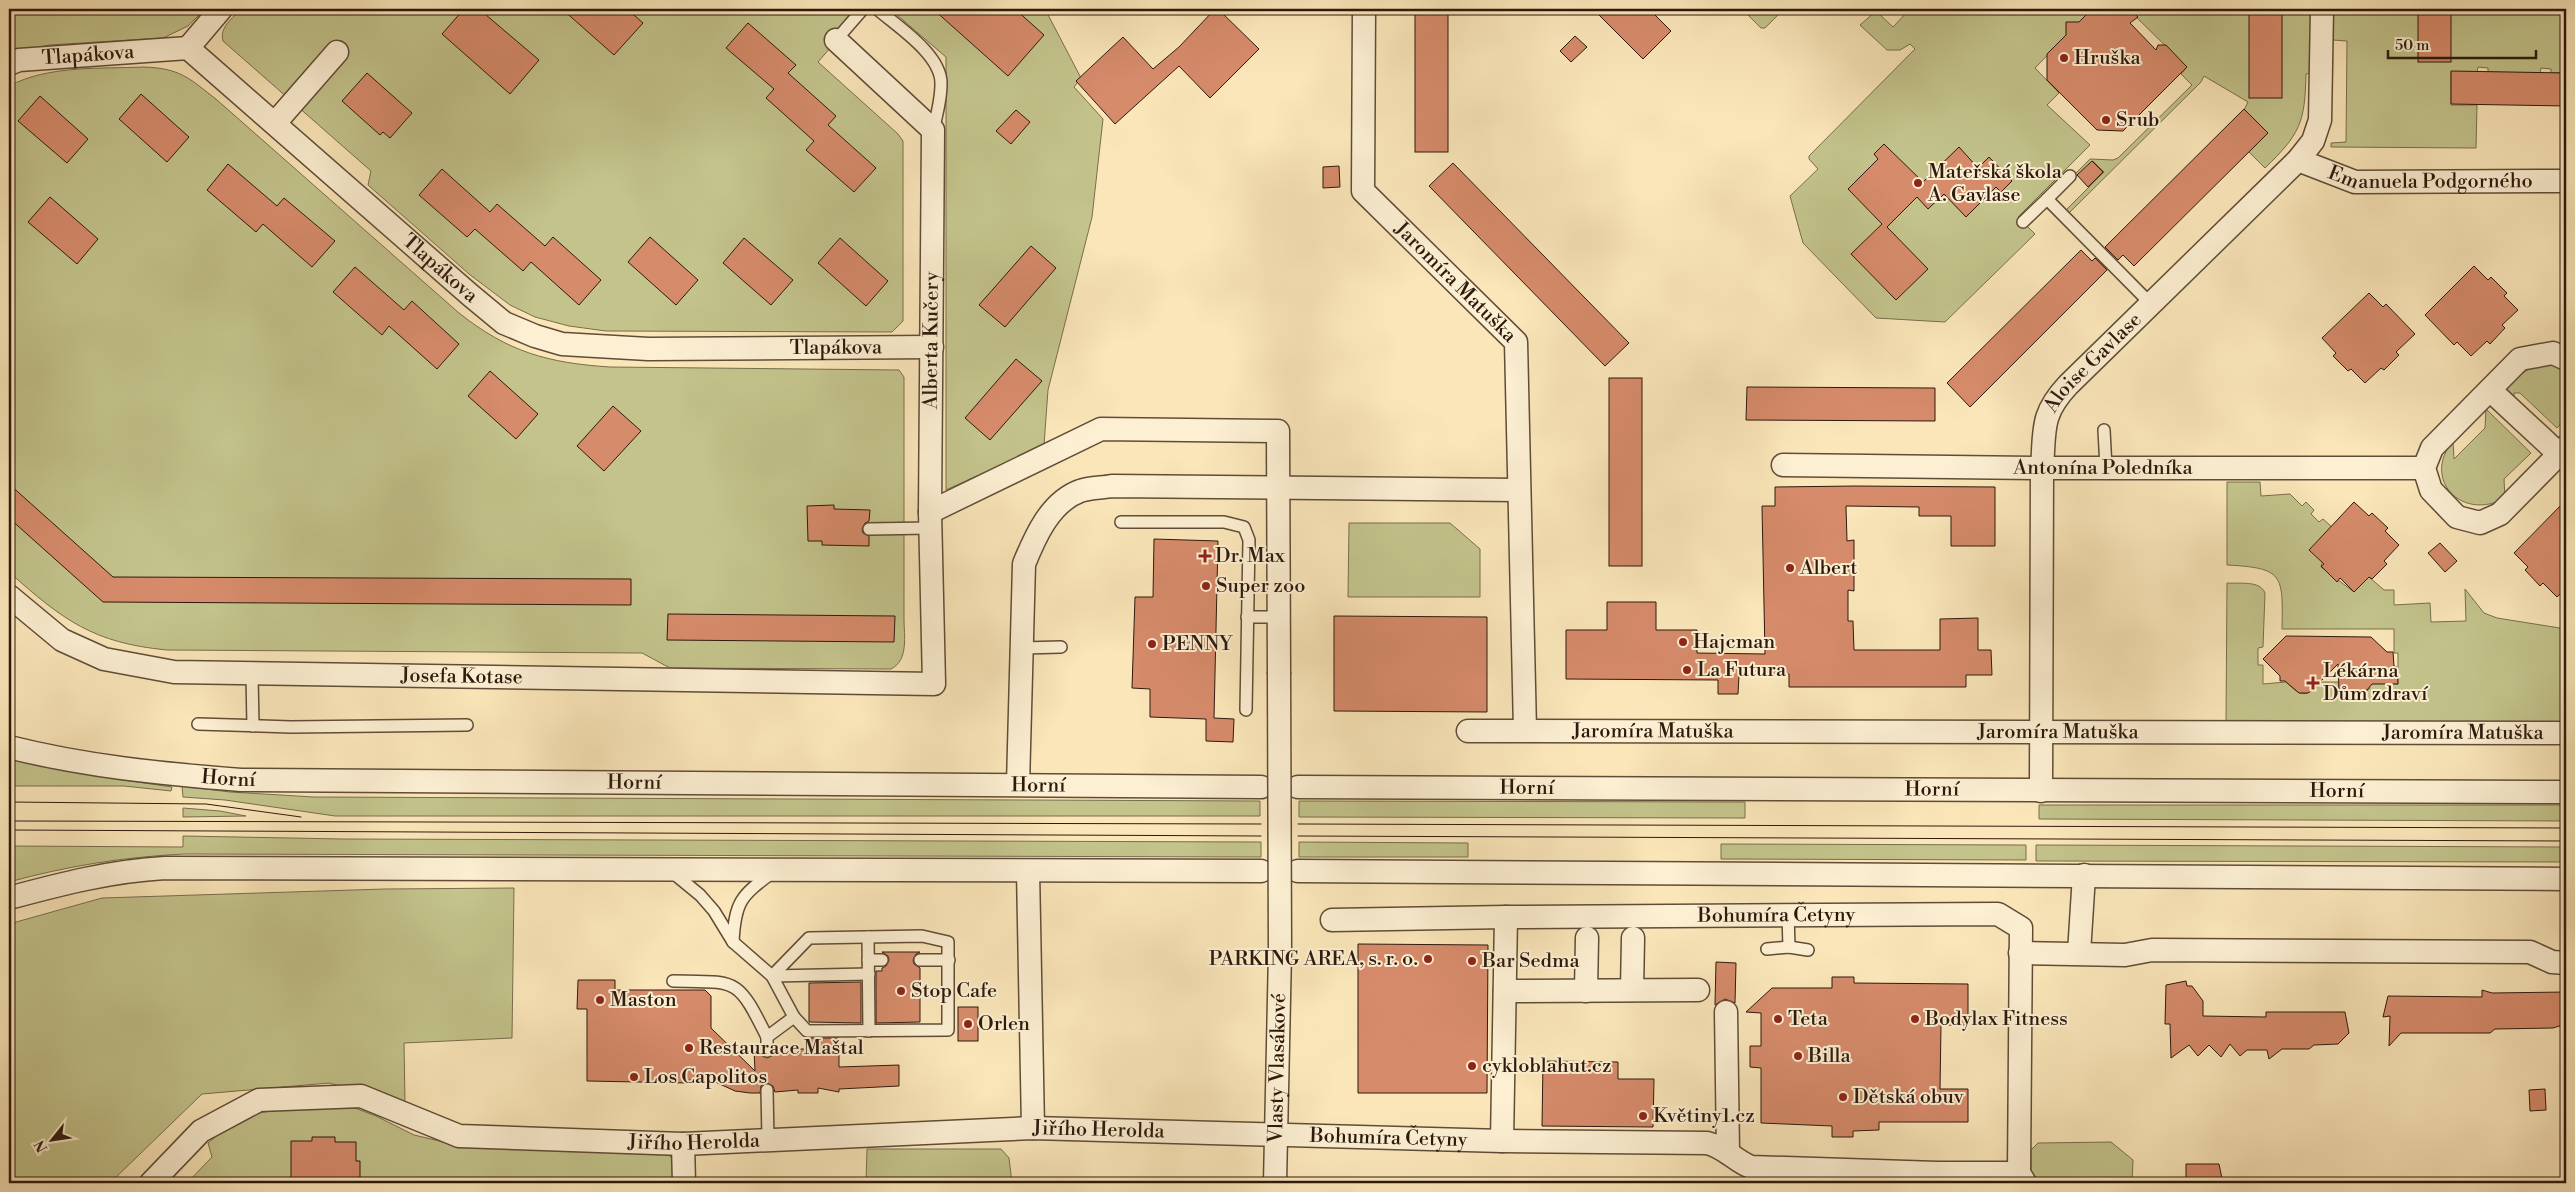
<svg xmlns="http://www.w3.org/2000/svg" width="2575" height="1192" font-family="'Libre Bodoni',serif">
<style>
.green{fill:#c3c38b;stroke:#786e4c}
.building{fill:#d68b6b;stroke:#2d190d}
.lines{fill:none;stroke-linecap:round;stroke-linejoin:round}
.service-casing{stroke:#604c38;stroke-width:14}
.minor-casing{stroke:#604c38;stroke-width:25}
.service{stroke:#fcefd2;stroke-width:11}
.minor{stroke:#fcefd2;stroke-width:22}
.tram{stroke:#2d190d;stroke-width:1}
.minor-bridge-casing{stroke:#604c38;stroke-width:25;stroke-linecap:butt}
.minor-bridge{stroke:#fcefd2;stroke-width:22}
.poi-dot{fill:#8f2418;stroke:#fcefd2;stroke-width:2}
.labels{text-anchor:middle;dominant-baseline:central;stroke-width:4;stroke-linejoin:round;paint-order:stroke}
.street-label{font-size:20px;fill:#2d190d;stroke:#fcefd2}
.poi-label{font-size:20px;fill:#2d190d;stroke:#fcefd2;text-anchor:start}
</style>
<rect width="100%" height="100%" fill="#fae6b9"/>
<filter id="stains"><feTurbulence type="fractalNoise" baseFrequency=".004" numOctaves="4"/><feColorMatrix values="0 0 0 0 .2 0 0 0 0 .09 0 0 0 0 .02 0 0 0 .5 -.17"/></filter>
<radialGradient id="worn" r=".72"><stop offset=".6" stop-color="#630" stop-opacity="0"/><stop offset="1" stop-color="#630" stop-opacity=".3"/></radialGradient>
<g class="green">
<path d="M9,9H205L188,26L163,38L49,45L9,54Z"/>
<path d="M241,9H864L818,62L898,134L903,141V321L892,332L606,331L569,326L535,317L510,305L469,274L368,185L371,171L223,41C219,27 233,18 241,9Z"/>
<path d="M890,9H1045L1081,78L1074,87L1103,119L1092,217L1048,390L1044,445L946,490V57Z"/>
<path d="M1742,9H1784L1765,28H1761Z"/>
<path d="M1910,9H2092L2035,68L2059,93L2047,105L2090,145L2018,217L2035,234L1945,322L1876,318L1803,243L1790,196L1818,169L1809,159V156L1915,49L1910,44L1900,50H1887L1860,25L1876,11L1893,27Z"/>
<path d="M2128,9H2312V73L2306,74C2305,123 2300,134 2265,168L2249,152L2267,134L2244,110L2248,102L2204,76L2201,82L2068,214L2065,211L2104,172L2093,161L2078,176L2075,174L2090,159L2113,160L2118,158L2192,85L2181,74L2187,67Z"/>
<path d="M2347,9H2566V73H2551V69L2541,68L2540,73L2488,72V68L2478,67L2477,72H2451V105H2477L2476,148L2331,147V143L2346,142L2347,41L2333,40V13L2347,14Z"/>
<path d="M143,67C180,68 189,78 217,100L459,313C508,352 548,363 610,367L899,370L904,377V619C904,635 909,660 891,669L670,668L642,653L167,650C93,643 63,620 9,572V86C49,65 100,69 143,67Z"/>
<path d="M2556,364L2566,369V418L2557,428L2520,393H2514V405L2502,393C2524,371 2524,367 2556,364Z"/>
<path d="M2486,409L2531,453L2504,479L2505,498C2462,522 2421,479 2453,441L2454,459L2485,428Z"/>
<path d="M2227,482H2260L2261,496L2290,494L2302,506L2306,502L2314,510L2311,514L2319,522L2323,519L2332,527L2321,567L2354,592L2369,577L2384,590H2394V605L2430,603L2431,622L2466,621L2465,589L2484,613L2497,618L2566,629V723L2226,722L2227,583C2239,584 2260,580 2265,593L2263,647L2258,648V665H2263V684L2286,682C2302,698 2306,697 2322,682H2344L2339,685V691H2367L2370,688L2368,682L2398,684V653H2394V629H2282C2283,575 2284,568 2227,565Z"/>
<path d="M1349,523H1450L1480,549V597H1348Z"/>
<path d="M9,757L110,778L172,787L171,791L124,786H9Z"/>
<path d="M182,786L230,792L314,797L1260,801V816H335L225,800L183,797Z"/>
<path d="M1299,801L1745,802V818L1299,817Z"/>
<path d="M2039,805H2566V821L2039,819Z"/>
<path d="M183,808L220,811L246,816L183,817Z"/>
<path d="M183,836L343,839L1261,842V857L184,854C124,857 67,866 9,882V846L183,847Z"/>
<path d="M1299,842L1468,843V857H1299Z"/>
<path d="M1721,844L2026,845V860L1721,859Z"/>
<path d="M2036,845L2566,847V862L2036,861Z"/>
<path d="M514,888L512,1038L404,1043L405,1104L329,1083L202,1094L110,1183H9V924L102,898L385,889Z"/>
<path d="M332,1108H355L376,1116L414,1135L465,1147L669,1154L677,1168L678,1183H187L212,1157L208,1143C217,1136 226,1127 235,1121C258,1108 305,1109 332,1108Z"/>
<path d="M2111,1142L2133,1160L2132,1183H2035L2031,1172V1150L2038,1143Z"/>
<path d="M867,1149H1001L1009,1158L1012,1183H866Z"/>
</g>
<g class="building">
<path d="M464,9H479L539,60L510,94L442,34Z"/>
<path d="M562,9H627L643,23L614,55Z"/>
<path d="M933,9H1015L1044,35L1008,76Z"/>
<path d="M1215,9H1218L1259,49L1210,98L1179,66L1115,124L1076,81L1123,37L1153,69L1179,47Z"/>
<rect x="1415" y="9" width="33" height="143"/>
<path d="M1593,9H1649L1671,31L1643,59Z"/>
<path d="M2092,9H2129L2138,17L2130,23L2156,50L2158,45H2166L2187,67L2123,131L2097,130L2047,80V54L2066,35V22H2079Z"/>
<rect x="2249" y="9" width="33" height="89"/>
<rect x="2418" y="9" width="33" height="53"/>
<path d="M748,23L796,65L788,73L836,116L828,125L876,168L854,192L806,150L814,141L766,98L774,89L726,48Z"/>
<path d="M1575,36L1587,47L1571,62L1560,51Z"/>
<path d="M2451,71L2566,73V106L2451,104Z"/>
<path d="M367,73L412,113L390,138L383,132L380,135L342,101Z"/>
<path d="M141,94L189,137L167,162L119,119Z"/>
<path d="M40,96L88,139L67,163L18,121Z"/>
<path d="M2244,109L2268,133L2134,266L2123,255L2118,260L2105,247Z"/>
<path d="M1016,110L1030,122L1011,144L996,131Z"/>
<path d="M1884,144L1923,182L1959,147L1978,168L1989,157L2012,181L2001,192L1996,187L1966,217L1944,194L1928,209L1917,197L1887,227L1928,269L1896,300L1851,254L1882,224L1848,189L1878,159L1874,154Z"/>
<path d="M2092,161L2103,172L2088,187L2077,175Z"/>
<path d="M1453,163L1629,343L1605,366L1429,186Z"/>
<path d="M228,164L277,206L284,198L335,241L312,267L263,224L256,232L207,190Z"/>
<path d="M1339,166L1340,187L1323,188V167Z"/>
<path d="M442,169L490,212L497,204L545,246L553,237L601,280L579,305L531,262L523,271L475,229L467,237L419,195Z"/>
<path d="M50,197L98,239L77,264L28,222Z"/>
<path d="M650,237L698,280L676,305L628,262Z"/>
<path d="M744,238L793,280L771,305L723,263Z"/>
<path d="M840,238L888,281L866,306L818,263Z"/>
<path d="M1031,246L1056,268L1005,327L979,305Z"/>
<path d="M2081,250L2092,261L2095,258L2107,270L1970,407L1947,383Z"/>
<path d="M2474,266L2488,280L2491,277L2507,293L2504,296L2518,310L2502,325L2505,328L2490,344L2487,341L2471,356L2457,342L2454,345L2425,315Z"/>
<path d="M355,267L404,310L412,301L459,344L437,369L389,326L382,335L333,292Z"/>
<path d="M2369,293L2383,307L2386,304L2415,334L2396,352L2399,355L2384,370L2381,368L2365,383L2351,369L2348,371L2333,356L2336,353L2322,338Z"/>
<path d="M1016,359L1042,381L990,440L965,418Z"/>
<path d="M490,371L538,414L516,439L468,396Z"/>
<rect x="1609" y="378" width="33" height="188"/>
<path d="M1747,387L1935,388V421L1746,420Z"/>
<path d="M613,406L641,431L604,471L577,446Z"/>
<path d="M9,484L113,577L631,579V605L103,602L9,518Z"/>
<path d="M1855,486L1995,487V546H1951V516H1919V507L1846,506L1847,541L1854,540V591L1848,590V621H1853L1854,650H1940V619L1978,618V650H1991L1992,675H1966V687H1789V674L1739,675L1738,694H1718V680L1566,679V630H1607V602H1656V630H1697V653L1765,654L1762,506H1775V487Z"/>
<path d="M2566,500V588L2557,597L2543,583L2540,586L2525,570L2528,567L2514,553Z"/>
<path d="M2354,502L2369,516L2372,513L2388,528L2385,531L2399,545L2384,561L2387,564L2372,579L2369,577L2354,592L2340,578L2337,582L2321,566L2324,564L2309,550Z"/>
<path d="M834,505V509L870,510L869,521L865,523L862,529L863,533L869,536V546L822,545V541H808L807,506Z"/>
<path d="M1154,539L1218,541L1214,718L1234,719L1233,742L1206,741V719L1150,717V689L1132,688L1135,597H1153Z"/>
<path d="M2440,543L2457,561L2445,572L2428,553Z"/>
<path d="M668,614L895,616L894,642L667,640Z"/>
<path d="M1334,616L1487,617V712L1334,711Z"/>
<path d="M2286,636L2371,637L2387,652H2393L2394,666L2397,667L2398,684H2372L2367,690L2362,692L2339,691L2338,664L2312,690L2308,693H2299L2285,681H2280V676L2263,659Z"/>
<path d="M1358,944L1488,945L1487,1093H1358Z"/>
<path d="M882,952H920L916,954L913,960L914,964L920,968V1022L876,1023V971H882V968L886,966L889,960L888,956Z"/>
<path d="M1716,962L1736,963L1735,1003L1725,999L1715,1005Z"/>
<path d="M1832,977H1854V983L1968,984V1025H1941L1940,1089H1968V1122H1879V1130L1853,1131V1137H1832V1126L1761,1123V1068L1750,1067V1046H1761V1013L1746,1012L1772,988H1832Z"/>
<path d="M578,980H615V990H705L711,996V1028L755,1071L754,1050H760L761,1055L767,1058L773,1055L774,1051L799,1054V1049H809V1038H839V1067L899,1065V1086L839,1089V1092L818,1088V1093H798V1090L775,1092L773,1086L766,1083L761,1086L760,1093H750L735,1091L711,1080H689V1083L587,1081V1009H577Z"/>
<path d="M2186,981L2187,986H2192L2203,1001V1016L2266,1017V1012H2345L2349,1033L2338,1044L2314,1045L2309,1049H2282L2269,1059L2267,1050H2247L2240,1056L2230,1044L2221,1057L2209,1045L2198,1056L2189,1045L2171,1058L2170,1024H2165L2166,985Z"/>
<path d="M861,982V1023L809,1022V983Z"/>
<path d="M2482,990L2492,993L2566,992V1024L2553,1028L2495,1029L2490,1033H2401L2389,1046L2390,1016L2383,1017L2388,996L2482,997Z"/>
<rect x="958" y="1007" width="20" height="34"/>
<path d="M1543,1061L1618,1062V1079H1654L1653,1127L1542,1126Z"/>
<path d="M2545,1089L2546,1110L2530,1111L2529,1090Z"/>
<path d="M312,1137H335V1142H356V1161H360V1183H291V1141H312Z"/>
<path d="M2186,1164H2219L2223,1183H2186Z"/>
</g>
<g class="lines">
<defs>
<g id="service">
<path d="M877,9C897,26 942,55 941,84C941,99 937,115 933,130"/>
<path d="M836,40L863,9"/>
<path d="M2047,199L2070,176"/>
<path d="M2023,222L2047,199L2151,304"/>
<path d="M2104,430L2106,468"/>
<path d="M1121,522H1224L1244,527L1249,540L1246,710"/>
<path d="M869,529L931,528"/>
<path d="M1247,617H1279"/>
<path d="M1022,648L1061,647"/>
<path d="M252,675L253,726"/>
<path d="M198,724L291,727L467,725"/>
<path d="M672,872L700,895L714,911L733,942L772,976L794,1017L807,1031L948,1030V942L922,936L809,938L772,976"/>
<path d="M1788,915L1789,947"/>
<path d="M868,937L869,1031"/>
<path d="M733,942C735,901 741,896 773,872"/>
<path d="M1767,949L1789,947L1808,950"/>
<path d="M868,960H882"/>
<path d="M920,960H949"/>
<path d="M772,976L869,974"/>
<path d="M673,981C738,982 737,977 767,1037"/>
<path d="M767,1051V1037L794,1017"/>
<path d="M767,1090L768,1139"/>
</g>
<g id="minor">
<path id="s1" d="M1364,9L1363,191L1516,342L1525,730"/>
<path d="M188,48L221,9"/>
<path id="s2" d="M9,64L19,60L188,48L469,294L504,323L535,336L562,344L648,349L932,347"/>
<path d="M275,123L337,52"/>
<path id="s3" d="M2298,160L2355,182L2566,181"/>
<path d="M2566,359L2553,353L2520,359L2432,448L2424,468L2431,490L2457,517L2480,523L2500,514L2566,447"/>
<path d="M2490,390L2559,454"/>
<path id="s4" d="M1783,465L2042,468H2424"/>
<path d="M930,512L1101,429L1278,431L1279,672"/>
<path id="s5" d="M9,596L62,640L104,659L174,672L934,684L930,512L933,130L836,40"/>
<path id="s6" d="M1468,731L2566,733"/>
<path id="s7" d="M9,747C84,766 163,774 241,780L1261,787"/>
<path d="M1018,784L1024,564C1035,537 1050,502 1080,491C1090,487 1102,488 1112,486L1518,490"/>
<path id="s8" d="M1298,787L2566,792"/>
<path id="s9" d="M2041,791L2042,468C2045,430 2040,415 2068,385L2298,160L2313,141L2320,120L2322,9"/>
<path d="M1028,871L1033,1128"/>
<path d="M1298,871L2566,879"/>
<path d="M9,898C61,884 111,871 165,868L1261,871"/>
<path d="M1332,920L1506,917"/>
<path d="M2020,953L2125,955L2152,950L2530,952L2552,962L2566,963"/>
<path d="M2079,953L2084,875"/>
<path d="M1632,990L1633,938"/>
<path d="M1505,991L1698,990"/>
<path d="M1586,991L1587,938"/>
<path d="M1726,1012L1728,1153"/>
<path d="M1502,1141L1707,1143C1725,1147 1735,1161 1751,1167L1937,1173H2019"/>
<path d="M683,1144L684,1183"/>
<path id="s10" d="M151,1183L201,1131L259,1100L361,1096L459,1136L683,1144L1033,1128L1502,1141L1506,917L1998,914L2021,928L2019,1173L2025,1183"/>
<path id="s11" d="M1275,1183L1280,952"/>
</g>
</defs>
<use href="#service" class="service-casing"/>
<use href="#minor" class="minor-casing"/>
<use href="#service" class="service"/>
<use href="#minor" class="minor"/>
<g class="tram">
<path d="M9,802L206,804L301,817"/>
<path d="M9,821L1261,824"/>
<path d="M1298,824L2566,828"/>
<path d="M9,830L1261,836"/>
<path d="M1298,836L2566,841"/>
</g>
<defs>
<path id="minor-bridge" d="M1279,672L1280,952"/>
</defs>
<use href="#minor-bridge" class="minor-bridge-casing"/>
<use href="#minor-bridge" class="minor-bridge"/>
</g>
<g class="poi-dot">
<circle cx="2064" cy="58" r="5"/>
<circle cx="2106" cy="120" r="5"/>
<circle cx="1918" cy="183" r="5"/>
<path d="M1202.5 548.5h5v5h5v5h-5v5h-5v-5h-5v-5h5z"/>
<circle cx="1790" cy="568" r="5"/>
<circle cx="1206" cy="586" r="5"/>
<circle cx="1683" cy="642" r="5"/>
<circle cx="1152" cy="644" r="5"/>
<circle cx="1687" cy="670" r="5"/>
<path d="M2310.5 675.5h5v5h5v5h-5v5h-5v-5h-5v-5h5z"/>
<circle cx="1428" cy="959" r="5"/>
<circle cx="1472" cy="961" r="5"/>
<circle cx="901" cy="991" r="5"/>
<circle cx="600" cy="1000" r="5"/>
<circle cx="1778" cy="1019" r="5"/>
<circle cx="1915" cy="1019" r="5"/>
<circle cx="968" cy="1024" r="5"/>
<circle cx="689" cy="1048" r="5"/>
<circle cx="1798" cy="1056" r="5"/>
<circle cx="1472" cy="1066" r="5"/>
<circle cx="634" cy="1077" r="5"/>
<circle cx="1843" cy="1097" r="5"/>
<circle cx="1643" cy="1116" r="5"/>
</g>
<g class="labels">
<g class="street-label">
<text stroke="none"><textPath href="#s2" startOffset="80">Tlapákova</textPath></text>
<text stroke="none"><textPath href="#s3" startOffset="136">Emanuela Podgorného</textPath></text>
<text stroke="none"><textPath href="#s2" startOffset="515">Tlapákova</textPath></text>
<text stroke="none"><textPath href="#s1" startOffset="312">Jaromíra Matuška</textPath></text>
<text stroke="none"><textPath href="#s5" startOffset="1290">Alberta Kučery</textPath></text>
<text stroke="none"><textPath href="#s2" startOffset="935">Tlapákova</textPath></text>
<text stroke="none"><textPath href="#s9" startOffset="446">Aloise Gavlase</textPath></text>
<text stroke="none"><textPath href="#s4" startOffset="320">Antonína Poledníka</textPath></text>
<text stroke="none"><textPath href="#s5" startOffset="474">Josefa Kotase</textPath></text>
<text stroke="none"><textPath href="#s6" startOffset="185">Jaromíra Matuška</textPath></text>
<text stroke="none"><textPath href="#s6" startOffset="590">Jaromíra Matuška</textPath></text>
<text stroke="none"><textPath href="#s6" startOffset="995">Jaromíra Matuška</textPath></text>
<text stroke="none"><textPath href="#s7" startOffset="222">Horní</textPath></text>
<text stroke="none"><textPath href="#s7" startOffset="628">Horní</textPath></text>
<text stroke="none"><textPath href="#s7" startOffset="1032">Horní</textPath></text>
<text stroke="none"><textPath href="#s8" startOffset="229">Horní</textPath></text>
<text stroke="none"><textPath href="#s8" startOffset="634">Horní</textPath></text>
<text stroke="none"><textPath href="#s8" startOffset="1039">Horní</textPath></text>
<text stroke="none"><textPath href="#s10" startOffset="1884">Bohumíra Četyny</textPath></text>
<text stroke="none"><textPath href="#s11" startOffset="115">Vlasty Vlasákové</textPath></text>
<text stroke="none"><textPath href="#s10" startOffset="986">Jiřího Herolda</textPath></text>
<text stroke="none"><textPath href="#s10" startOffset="1276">Bohumíra Četyny</textPath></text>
<text stroke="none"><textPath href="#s10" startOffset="581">Jiřího Herolda</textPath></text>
</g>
<g class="poi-label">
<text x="2074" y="58">Hruška</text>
<text x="2116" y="120">Srub</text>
<text x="1928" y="172">Mateřská škola<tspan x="1928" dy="23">A. Gavlase</tspan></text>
<text x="1215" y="556">Dr. Max</text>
<text x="1800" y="568">Albert</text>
<text x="1216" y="586">Super zoo</text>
<text x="1693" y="642">Hajcman</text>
<text x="1162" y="644">PENNY</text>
<text x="1697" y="670">La Futura</text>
<text x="2323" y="671">Lékárna<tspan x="2323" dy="23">Dům zdraví</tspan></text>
<text x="1418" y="959" text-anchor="end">PARKING AREA, s. r. o.</text>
<text x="1482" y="961">Bar Sedma</text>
<text x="911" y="991">Stop Cafe</text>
<text x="610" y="1000">Maston</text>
<text x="1788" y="1019">Teta</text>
<text x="1925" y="1019">Bodylax Fitness</text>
<text x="978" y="1024">Orlen</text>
<text x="699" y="1048">Restaurace Maštal</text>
<text x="1808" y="1056">Billa</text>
<text x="1482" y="1066">cykloblahut.cz</text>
<text x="644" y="1077">Los Capolitos</text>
<text x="1853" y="1097">Dětská obuv</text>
<text x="1653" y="1116">Květiny1.cz</text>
</g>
</g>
<rect width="2575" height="1192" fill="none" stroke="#fae6b9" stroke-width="30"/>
<rect x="10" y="10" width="2555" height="1172" fill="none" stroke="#2d190d" stroke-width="2.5"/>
<rect x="15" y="15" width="2545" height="1162" fill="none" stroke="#2d190d"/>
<g transform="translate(52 1140) rotate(240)" stroke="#fcefd2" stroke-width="4" paint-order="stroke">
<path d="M0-4L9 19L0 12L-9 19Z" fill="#2d190d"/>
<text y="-8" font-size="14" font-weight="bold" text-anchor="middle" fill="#2d190d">N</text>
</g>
<path d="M2388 50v8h148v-8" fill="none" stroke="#2d190d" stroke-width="2.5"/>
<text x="2395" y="50" font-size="15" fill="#2d190d" stroke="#fcefd2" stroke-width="4" paint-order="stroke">50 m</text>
<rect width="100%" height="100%" filter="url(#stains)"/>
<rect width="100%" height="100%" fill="url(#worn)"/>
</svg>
